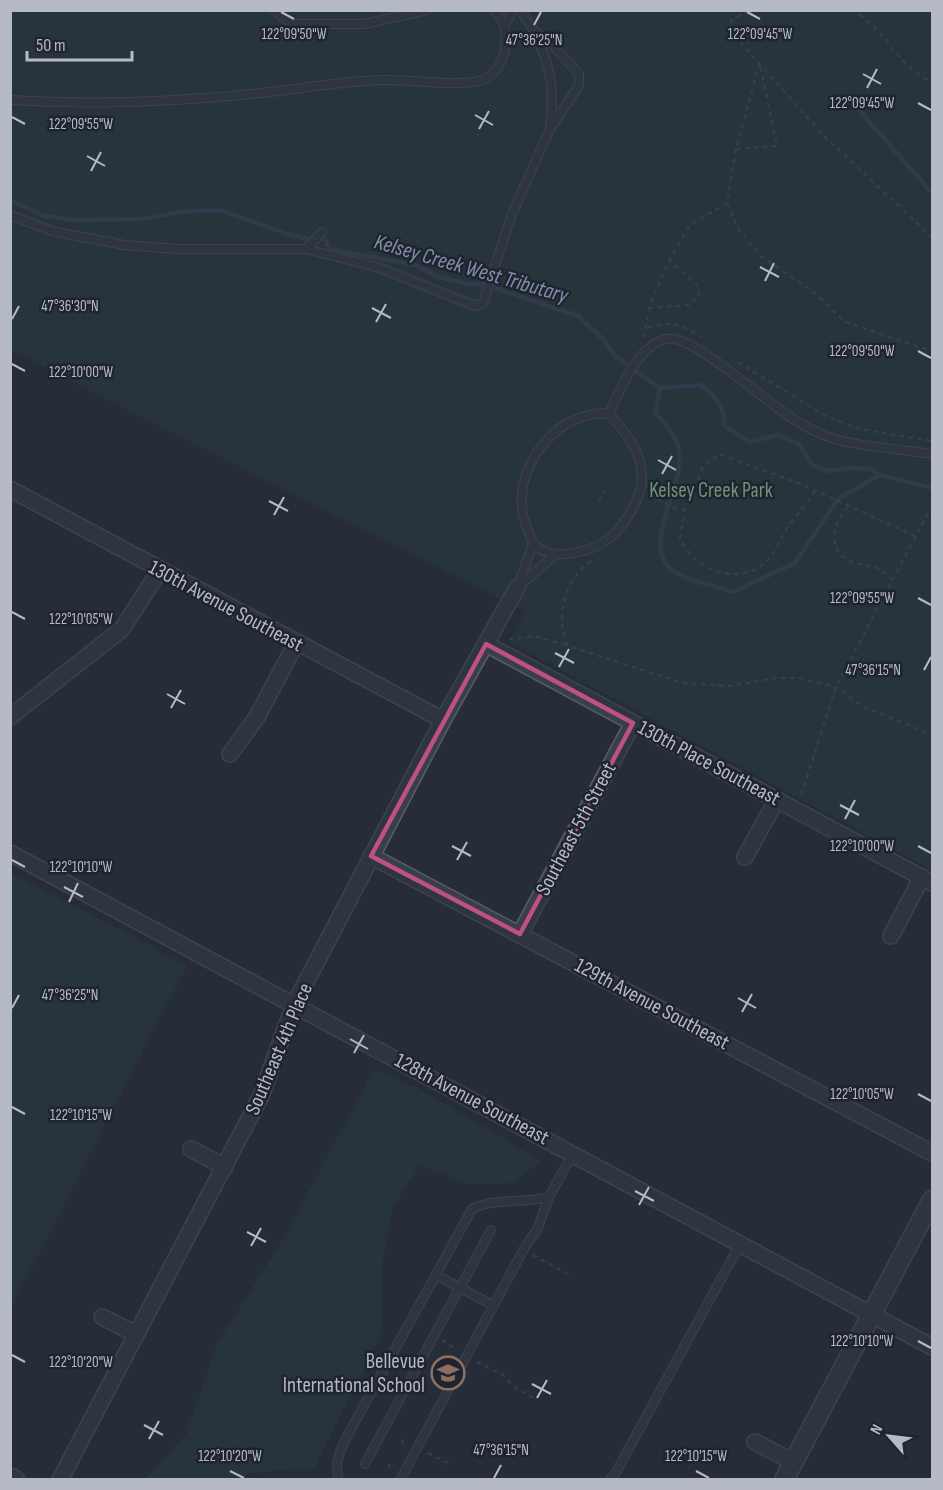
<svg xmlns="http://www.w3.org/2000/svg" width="943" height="1490" font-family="'Sofia Sans Condensed',sans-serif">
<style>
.green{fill:#2c3d3f}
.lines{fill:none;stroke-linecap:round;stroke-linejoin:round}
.stream{stroke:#3d4960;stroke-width:4.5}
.service-casing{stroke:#585d68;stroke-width:10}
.minor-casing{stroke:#585d68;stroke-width:18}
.tertiary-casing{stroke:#585d68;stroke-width:21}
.path{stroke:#4a585c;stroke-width:2;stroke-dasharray:4.5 4.5;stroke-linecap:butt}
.service{stroke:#393f4a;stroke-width:8}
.minor{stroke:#393f4a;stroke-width:15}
.tertiary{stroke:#393f4a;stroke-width:18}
.marked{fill:none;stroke:#bd5180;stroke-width:4.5;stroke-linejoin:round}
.ticks{fill:none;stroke:#b5bac5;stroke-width:2}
.labels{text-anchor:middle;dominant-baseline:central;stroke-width:5;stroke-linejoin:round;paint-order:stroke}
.park-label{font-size:21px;fill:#6f937a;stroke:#1f242f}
.street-label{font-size:21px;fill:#b5bac5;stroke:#1f242f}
.poi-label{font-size:21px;fill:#b5bac5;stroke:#1f242f;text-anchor:end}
.water-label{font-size:22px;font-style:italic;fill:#808eaa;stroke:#1f242f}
.ticks-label{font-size:15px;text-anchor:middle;fill:#b5bac5;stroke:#1f242f;stroke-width:5;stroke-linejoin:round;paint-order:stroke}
</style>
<rect width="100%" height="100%" fill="#262d39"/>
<g class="green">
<path d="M10,11H932V870L509,642L525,612L11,350Z"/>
<path d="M11,873L187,965L11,1307Z"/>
<path d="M374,1070L418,1088L541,1161L512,1183L466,1184L420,1165L393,1206L381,1271V1333L315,1467L249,1473L242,1479H146L186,1435L217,1344L283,1240Z"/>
</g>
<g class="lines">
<g class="stream">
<path d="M857,108L932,193"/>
<path d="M10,200L42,215L70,220L143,219L180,212L220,210L287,234L308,239H325L328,243L326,245L336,250L415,265L436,276L468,284H483L578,316L602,338L616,357L660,388L701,385C716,397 724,406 725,426L750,442L778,435L799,444L812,465L828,471L850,468L871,469L880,475L932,488"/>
<path d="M660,388L655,413C663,422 673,432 677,443C693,481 630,551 680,575C696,583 716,586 733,592L795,563L838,499L880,475"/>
</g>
<defs>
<g id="service">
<path d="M274,10L292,24H364L427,10"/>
<path d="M505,24L513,10"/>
<path d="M535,32C551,71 555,85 550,128"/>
<path d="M10,100C90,105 172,102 252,94C295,90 339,81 383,80C407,79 468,89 487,78C509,65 512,25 494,10"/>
<path d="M10,215L52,231L124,245L177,249H306L380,268L475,306L483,303L512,214L549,131L579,85V74L549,41L534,31L520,10"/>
<path d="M306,249L322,232"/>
<path d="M602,413L609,414C626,433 641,450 642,477C643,495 625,525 611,537C595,551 557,561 538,548C531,543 529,533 526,525C518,503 521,483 531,463C546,434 570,416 602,413Z"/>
<path d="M609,414C620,390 637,347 665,339C686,334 731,373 748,385C773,404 799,427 829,437C857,447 902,449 932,454"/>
<path d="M517,588L555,555"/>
<path d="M517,588L533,544"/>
<path d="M436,1275L494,1306"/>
<path d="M365,1464L491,1230"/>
<path d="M339,1480C334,1465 339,1454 345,1440L472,1209C496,1197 523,1204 549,1197"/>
<path d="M400,1480L526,1245L537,1230L549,1197L573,1153"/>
<path d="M609,1480L614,1476L740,1244"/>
</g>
<g id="minor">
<path d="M10,489L443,720"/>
<path d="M486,644L932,883"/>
<path d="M10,717L122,629L160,570"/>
<path d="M230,754L257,717L296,643"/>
<path d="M10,853L932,1347"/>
<path d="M371,856L932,1153"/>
<path d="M745,857L777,799"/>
<path d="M520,934L633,723"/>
<path d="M891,936L922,877"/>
<path d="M191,1149L225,1167"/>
<path d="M102,1317L136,1334"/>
<path d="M755,1442L793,1462"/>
<path d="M13,1477L17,1480"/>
<path d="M60,1480L261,1096L294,1005L443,720L517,588"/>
</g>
<path id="tertiary" d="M784,1480L932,1200"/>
</defs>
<use href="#service" class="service-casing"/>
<use href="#minor" class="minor-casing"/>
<use href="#tertiary" class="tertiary-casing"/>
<g class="path">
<path d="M748,10L731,21V32L823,135L932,237"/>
<path d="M852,10C885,27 897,67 932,82"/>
<path d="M736,149L777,146L760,64"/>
<path d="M727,203L739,230L761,256L816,294L845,322L932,351"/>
<path d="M649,308L689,305L699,296L697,285L670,261"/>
<path d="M648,328C673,321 679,323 701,337"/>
<path d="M644,338L649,308L669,260L690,225L727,203L736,149L760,61"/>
<path d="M738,362L824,415L859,429L932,441"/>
<path d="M815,491C808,503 798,513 790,524C781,536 776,554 765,563C736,587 693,569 680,538L685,509L694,495L703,466L719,454L801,484L915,536"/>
<path d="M649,495L678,510L685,509"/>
<path d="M599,501L605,491"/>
<path d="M848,507C834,520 826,548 848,560C867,570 872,559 891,579"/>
<path d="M591,561C565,579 554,617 568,646L683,683L729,686L776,678H799L836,687L862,706L932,735"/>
<path d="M509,639L535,636L568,646"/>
<path d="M801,795L836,687L932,506"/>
<path d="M533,1255L571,1276"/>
<path d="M442,1340L457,1350"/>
<path d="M477,1362L503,1375L515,1388L534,1398"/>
<path d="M401,1440L407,1447"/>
<path d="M428,1453L448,1463L446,1468"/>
<path d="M388,1464L393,1471"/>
</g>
<use href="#service" class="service"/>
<use href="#minor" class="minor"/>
<use href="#tertiary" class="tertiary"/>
</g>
<path d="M0 0H943V1490H0ZM486,644L633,723L520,934L371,856Z" fill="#262d39" fill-opacity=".55" fill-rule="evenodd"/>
<path class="marked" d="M486,644L633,723L520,934L371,856Z"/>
<path class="ticks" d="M281,12L294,19M747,12L760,19M534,25L541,12M863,74L881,84M867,88L877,69M918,103L931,110M475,115L493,125M12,117L25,124M479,129L489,111M87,156L105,166M91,171L101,152M760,267L779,277M765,281L774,263M372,308L391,318M12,319L19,306M376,322L386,304M918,351L931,358M12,364L25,371M658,460L676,470M662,474L672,456M269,501L288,511M274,515L284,497M918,598L931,605M12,612L25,619M555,653L574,663M559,667L569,649M924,670L931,657M167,694L185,704M171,708L181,690M840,805L859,815M845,819L855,800M452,846L471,856M918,846L931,853M12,860L25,867M457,860L467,842M64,887L83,897M69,902L78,883M738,998L756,1008M12,1008L19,995M742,1012L752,994M350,1039L368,1049M354,1053L364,1035M918,1094L931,1101M12,1107L25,1114M635,1191L654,1201M639,1205L649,1187M247,1232L266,1242M251,1246L261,1228M918,1341L931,1348M12,1355L25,1362M532,1384L551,1394M537,1398L547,1380M144,1425L163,1435M149,1439L159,1421M230,1471L244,1478M696,1471L709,1478M494,1478L501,1465"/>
<defs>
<symbol id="school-ring" viewBox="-11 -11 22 22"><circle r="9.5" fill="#1f242f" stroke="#8d6e63" stroke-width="1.5"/><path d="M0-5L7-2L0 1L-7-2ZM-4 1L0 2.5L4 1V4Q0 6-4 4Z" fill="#8d6e63"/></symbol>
</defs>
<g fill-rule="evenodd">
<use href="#school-ring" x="429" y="1354" width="38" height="38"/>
</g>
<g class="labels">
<g class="park-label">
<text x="711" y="490">Kelsey Creek Park</text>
</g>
<g class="street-label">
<text transform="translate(226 606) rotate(28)">130th Avenue Southeast</text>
<text transform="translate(709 763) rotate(28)">130th Place Southeast</text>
<text transform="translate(576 829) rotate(-62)">Southeast 5th Street</text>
<text transform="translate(652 1004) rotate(28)">129th Avenue Southeast</text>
<text transform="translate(279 1049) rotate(-67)">Southeast 4th Place</text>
<text transform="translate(472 1099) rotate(28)">128th Avenue Southeast</text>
</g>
<g class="poi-label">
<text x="425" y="1361">Bellevue<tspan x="425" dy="24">International School</tspan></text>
</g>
<g class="water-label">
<text transform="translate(471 269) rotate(16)">Kelsey Creek West Tributary</text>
</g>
</g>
<g class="ticks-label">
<text x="294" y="39">122°09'50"W</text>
<text x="760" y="39">122°09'45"W</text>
<text x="534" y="45">47°36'25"N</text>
<text x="862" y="108">122°09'45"W</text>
<text x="81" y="129">122°09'55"W</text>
<text x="70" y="311">47°36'30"N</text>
<text x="862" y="356">122°09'50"W</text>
<text x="81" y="377">122°10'00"W</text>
<text x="862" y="603">122°09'55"W</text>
<text x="81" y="624">122°10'05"W</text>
<text x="873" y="675">47°36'15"N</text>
<text x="862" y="851">122°10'00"W</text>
<text x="81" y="872">122°10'10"W</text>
<text x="70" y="1000">47°36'25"N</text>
<text x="862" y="1099">122°10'05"W</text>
<text x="81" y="1120">122°10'15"W</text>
<text x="862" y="1346">122°10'10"W</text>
<text x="81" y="1367">122°10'20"W</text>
<text x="501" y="1455">47°36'15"N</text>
<text x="230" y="1461">122°10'20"W</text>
<text x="696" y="1461">122°10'15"W</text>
</g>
<rect width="943" height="1490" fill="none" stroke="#b5bac5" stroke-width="24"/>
<g transform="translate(889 1436) rotate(298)" stroke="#1f242f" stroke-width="4.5" paint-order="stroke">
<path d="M0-4.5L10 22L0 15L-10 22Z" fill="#b5bac5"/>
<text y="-9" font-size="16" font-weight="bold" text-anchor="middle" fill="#b5bac5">N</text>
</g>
<path d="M27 51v9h105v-9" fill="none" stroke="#b5bac5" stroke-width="3"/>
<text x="36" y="51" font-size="18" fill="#b5bac5" stroke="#1f242f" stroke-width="4.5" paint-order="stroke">50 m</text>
</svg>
